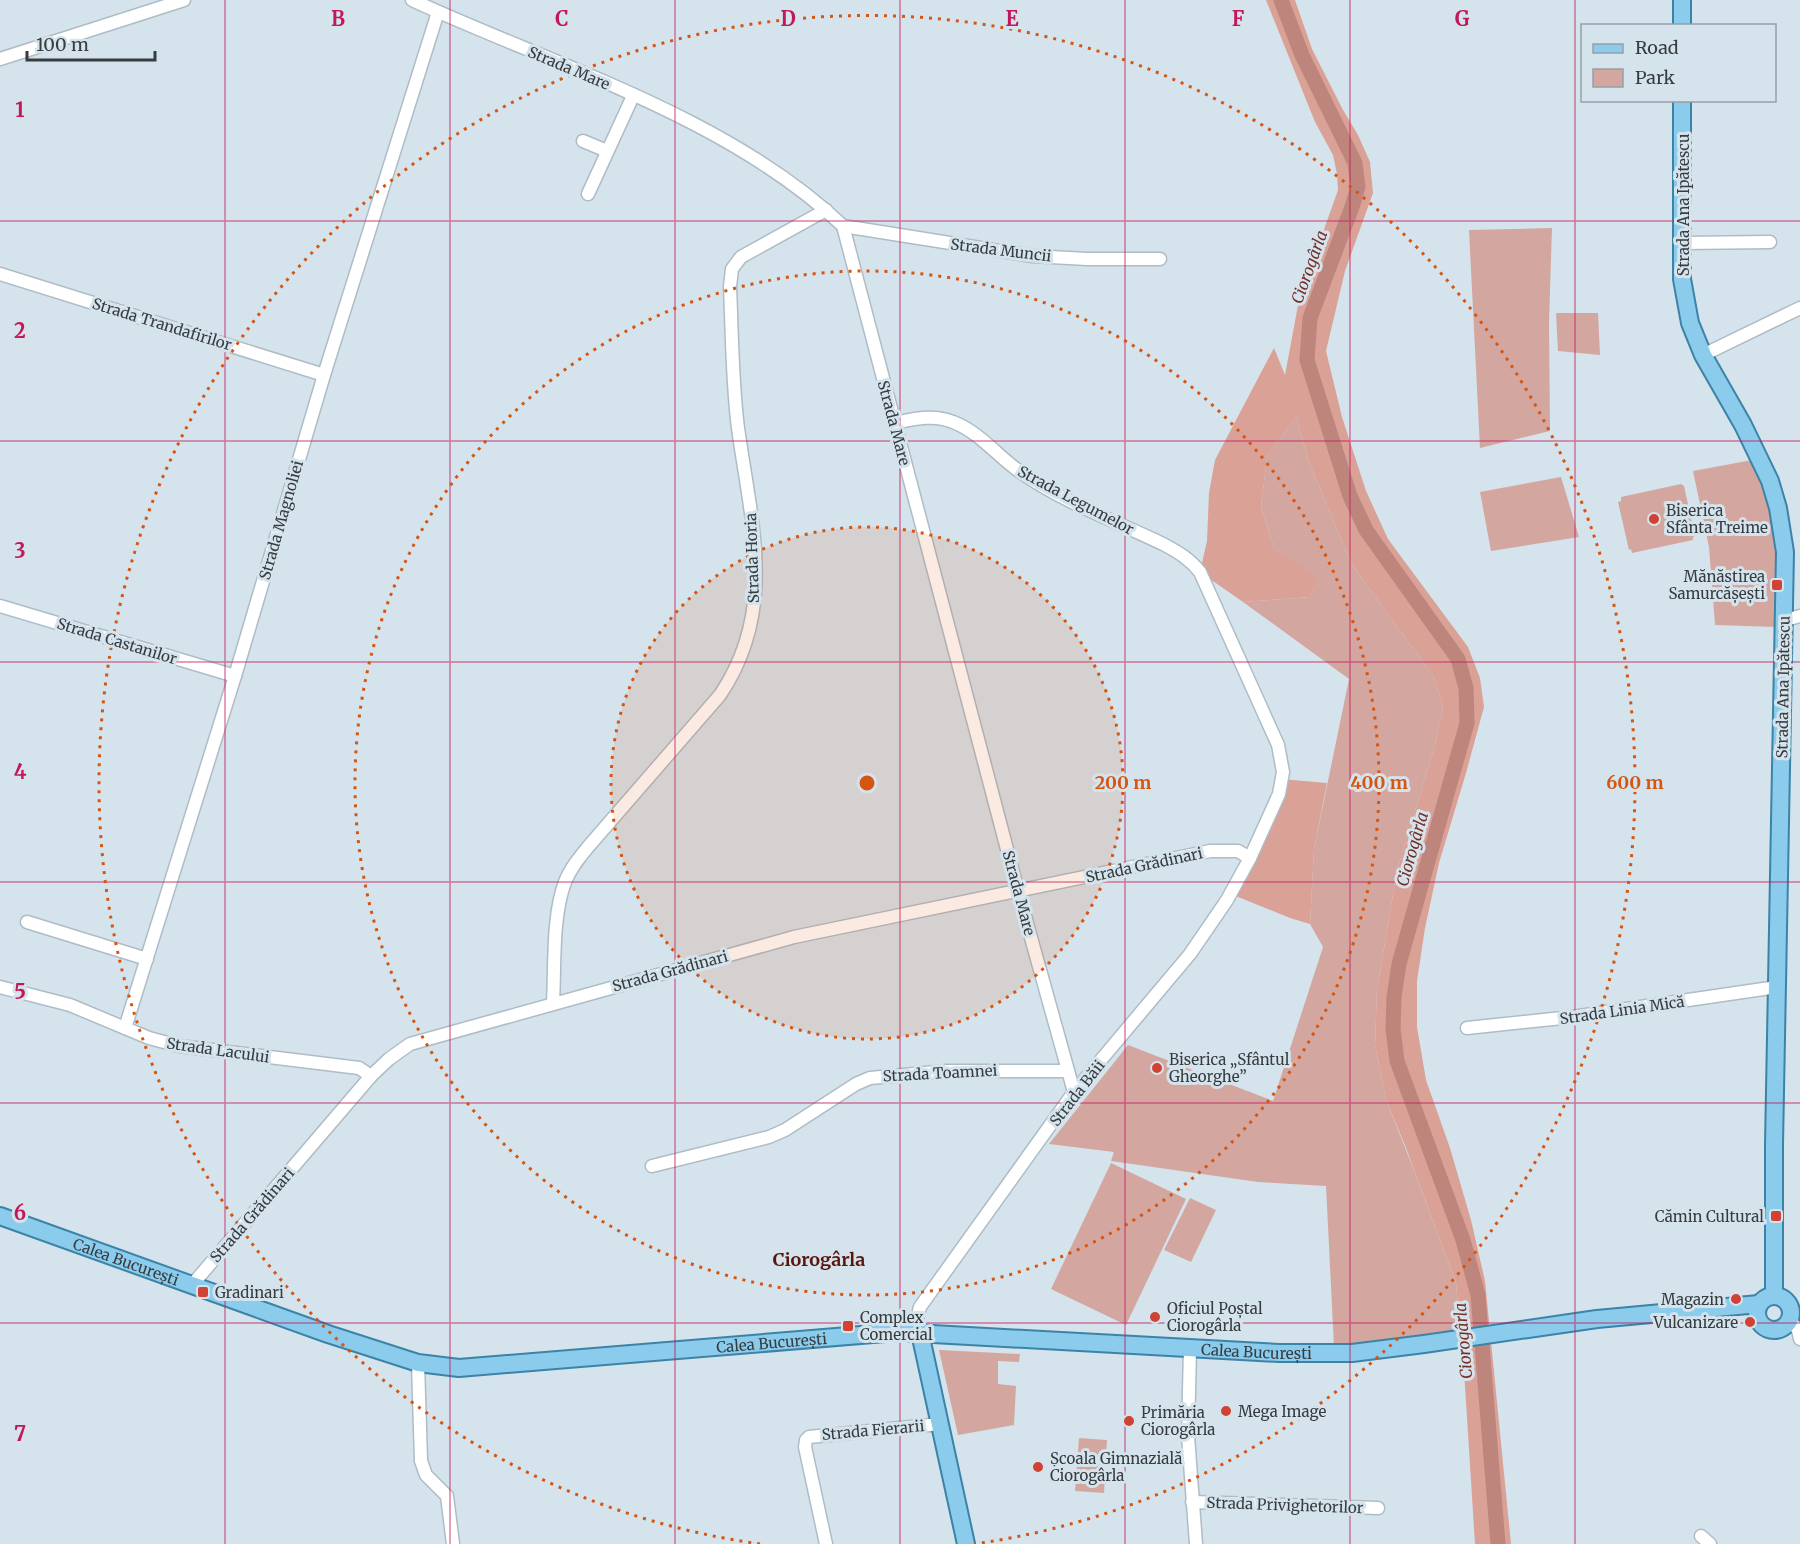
<svg xmlns="http://www.w3.org/2000/svg" width="1800" height="1544" font-family="Merriweather,serif">
<style>
.green{fill:#d3a7a0}
.forest{fill:#daa197}
.lines{fill:none;stroke-linecap:round;stroke-linejoin:round}
.river{stroke:#bd857c;stroke-width:15}
.minor-casing{stroke:#aebcc5;stroke-width:15}
.major-casing{stroke:#3b83a7;stroke-width:20}
.minor{stroke:#fff;stroke-width:12}
.major{stroke:#8bcbec;stroke-width:16}
.grid{fill:none;stroke:#c2185b;stroke-width:1.5;stroke-opacity:0.55}
.ring{fill:none;stroke:#d65611;stroke-width:3;stroke-dasharray:3 6}
.poi-dot{fill:#cf4234;stroke:#d5e3ec;stroke-width:2}
.labels{text-anchor:middle;dominant-baseline:central;stroke-width:6;stroke-linejoin:round;paint-order:stroke}
.street-label{font-size:15px;fill:#363c40;stroke:#d5e3ec}
.poi-label{font-size:15px;fill:#363c40;stroke:#d5e3ec;text-anchor:start}
.water-label{font-size:16px;font-style:italic;fill:#752f27;stroke:#d5e3ec}
.quarter-label{font-size:18px;font-weight:bold;fill:#59160f;stroke:#d5e3ec}
.grid-label{font-size:20px;text-anchor:middle;font-weight:bold;fill:#c2185b;stroke:#d5e3ec;stroke-width:6;stroke-linejoin:round;paint-order:stroke}
.centre{fill:#d65611;stroke:#d5e3ec;stroke-width:3}
.ring-label{font-size:18px;text-anchor:middle;font-weight:bold;fill:#d65611;stroke:#d5e3ec;stroke-width:6;stroke-linejoin:round;paint-order:stroke}
</style>
<rect width="100%" height="100%" fill="#d5e3ec"/>
<g class="green">
<path d="M1552,228L1549,322L1550,431L1480,448L1469,230Z"/>
<path d="M1556,313H1598L1600,355L1558,351Z"/>
<path d="M1296,417L1309,462L1352,565L1434,677L1443,707L1435,745L1397,871L1377,990L1375,1045L1386,1100L1414,1170L1456,1283L1460,1330L1396,1341L1334,1347L1326,1186L1258,1182L1111,1161L1114,1152L1049,1144L1128,1045L1273,1101L1323,947L1310,924L1314,849L1349,679L1243,602L1310,597L1318,580L1274,548L1261,507L1267,457Z"/>
<path d="M1752,460L1772,506L1776,549V627L1715,625L1709,547L1693,471Z"/>
<path d="M1561,477L1579,537L1491,551L1480,492Z"/>
<path d="M1681,484L1684,486L1695,536L1693,537V540L1632,553L1631,549L1629,550L1618,502L1621,501V497Z"/>
<path d="M1111,1163L1186,1199L1126,1325L1051,1289Z"/>
<path d="M1190,1198L1216,1210L1191,1262L1164,1250Z"/>
<path d="M939,1350L1020,1354L1019,1362L998,1361V1384L1016,1386L1014,1425L958,1435Z"/>
<path d="M1079,1438L1107,1440L1104,1493L1075,1491Z"/>
</g>
<g class="forest">
<path d="M1266,0H1295L1312,49L1343,110L1358,135L1370,162L1373,193L1345,271L1326,351L1342,417L1366,491L1388,539L1468,647L1480,678L1484,707L1466,773L1439,863L1425,928L1417,981V1027L1426,1080L1450,1148L1471,1220L1485,1281L1511,1544H1475L1465,1386L1456,1283L1406,1148L1386,1100L1375,1045L1377,990L1397,871L1435,745L1443,707L1434,677L1352,565L1309,462L1296,417L1267,457L1261,507L1274,548L1319,579L1310,597L1243,602L1200,572L1207,541L1209,493L1215,460L1274,348L1285,375L1299,300L1338,190L1337,174L1333,155L1315,122Z"/>
<path d="M1281,779L1327,783L1314,849L1310,924L1290,918L1231,894Z"/>
</g>
<g class="lines">
<path class="river" d="M1281,0L1302,55L1355,163L1358,187L1352,207L1310,318L1307,360L1350,496L1366,530L1458,659L1466,688L1467,723L1399,964L1394,997L1393,1029L1397,1061L1463,1240L1478,1295L1498,1544"/>
<defs>
<g id="minor">
<path d="M412,0C555,66 727,116 843,226L1018,891L1074,1092"/>
<path d="M0,59L184,0"/>
<path d="M583,141L607,151"/>
<path d="M588,194L633,96"/>
<path d="M843,226L1032,256L1087,259H1160"/>
<path d="M1682,243L1770,242"/>
<path d="M0,274L324,375"/>
<path d="M1703,355L1800,308"/>
<path d="M894,423C914,419 934,414 953,422C980,432 1000,459 1023,474C1066,503 1117,522 1163,544C1178,552 1190,559 1200,572L1278,745L1283,772L1279,794L1250,858L1227,900L1190,954L1074,1092L920,1307L917,1319L920,1333"/>
<path d="M0,606L235,676"/>
<path d="M1785,620L1800,616"/>
<path d="M27,922L147,959"/>
<path d="M0,987L70,1005L149,1038L179,1046L359,1068L371,1076"/>
<path d="M553,1003C555,967 552,916 565,882C570,869 579,858 588,847L720,695C778,609 751,523 738,428C732,381 732,333 730,286L732,269L741,257L826,210"/>
<path d="M125,1028L235,676L324,375L438,12"/>
<path d="M1467,1028L1572,1017L1777,987"/>
<path d="M652,1166L769,1137L785,1130L856,1084L870,1078L947,1071H1068"/>
<path d="M192,1285L371,1076L389,1059L410,1044L794,937L1210,851H1238L1250,858"/>
<path d="M1790,1320L1798,1330L1800,1339"/>
<path d="M1190,1348L1188,1436L1196,1544"/>
<path d="M418,1363L421,1461L426,1475L447,1496L453,1544"/>
<path d="M1192,1502L1378,1508"/>
<path d="M1701,1536L1710,1544"/>
<path d="M826,1544L805,1447L806,1440L809,1437L940,1424"/>
</g>
<g id="major">
<path d="M1682,26V0"/>
<path d="M1682,100V279L1690,323L1703,355L1743,425L1770,481L1778,508L1785,552L1774,1145V1296"/>
<path id="s1" d="M0,1216L328,1334L418,1363L459,1368L897,1332L1279,1353H1352L1424,1344L1597,1319L1759,1304"/>
<circle cx="1774" cy="1313" r="17"/>
<path d="M920,1333L966,1544"/>
</g>
</defs>
<use href="#minor" class="minor-casing"/>
<use href="#major" class="major-casing"/>
<use href="#minor" class="minor"/>
<use href="#major" class="major"/>
</g>
<path class="grid" d="M225,0V1544M450,0V1544M675,0V1544M900,0V1544M1125,0V1544M1350,0V1544M1575,0V1544M0,221H1800M0,441H1800M0,662H1800M0,882H1800M0,1103H1800M0,1323H1800"/>
<circle cx="867" cy="783" r="256" fill="#d65611" fill-opacity=".12"/>
<g class="ring">
<circle cx="867" cy="783" r="256"/>
<circle cx="867" cy="783" r="512"/>
<path d="M760 1544A768 768 0 1 1 974 1544"/>
</g>
<g class="poi-dot">
<circle cx="1654" cy="519" r="6"/>
<rect x="1771" y="579" width="12" height="12" rx="3"/>
<circle cx="1157" cy="1068" r="6"/>
<rect x="1770" y="1210" width="12" height="12" rx="3"/>
<rect x="197" y="1286" width="12" height="12" rx="3"/>
<circle cx="1736" cy="1299" r="6"/>
<circle cx="1155" cy="1317" r="6"/>
<circle cx="1750" cy="1322" r="6"/>
<rect x="842" y="1320" width="12" height="12" rx="3"/>
<circle cx="1226" cy="1411" r="6"/>
<circle cx="1129" cy="1421" r="6"/>
<circle cx="1038" cy="1467" r="6"/>
</g>
<g class="labels">
<g class="street-label">
<text transform="translate(569 68) rotate(23)">Strada Mare</text>
<text transform="translate(1683 205) rotate(-90)">Strada Ana Ipătescu</text>
<text transform="translate(1001 250) rotate(7)">Strada Muncii</text>
<text transform="translate(162 324) rotate(17)">Strada Trandafirilor</text>
<text transform="translate(894 423) rotate(75)">Strada Mare</text>
<text transform="translate(1076 500) rotate(28)">Strada Legumelor</text>
<text transform="translate(281 520) rotate(-74)">Strada Magnoliei</text>
<text transform="translate(752 558) rotate(-92)">Strada Horia</text>
<text transform="translate(117 641) rotate(17)">Strada Castanilor</text>
<text transform="translate(1783 687) rotate(-89)">Strada Ana Ipătescu</text>
<text transform="translate(1144 865) rotate(-12)">Strada Grădinari</text>
<text transform="translate(1019 893) rotate(75)">Strada Mare</text>
<text transform="translate(670 971) rotate(-15)">Strada Grădinari</text>
<text transform="translate(1622 1010) rotate(-8)">Strada Linia Mică</text>
<text transform="translate(218 1050) rotate(8)">Strada Lacului</text>
<text transform="translate(940 1073) rotate(-3)">Strada Toamnei</text>
<text transform="translate(1077 1093) rotate(-52)">Strada Băii</text>
<text transform="translate(252 1215) rotate(-49)">Strada Grădinari</text>
<text stroke="none"><textPath href="#s1" startOffset="134">Calea București</textPath></text>
<text stroke="none"><textPath href="#s1" startOffset="798">Calea București</textPath></text>
<text stroke="none"><textPath href="#s1" startOffset="1284">Calea București</textPath></text>
<text transform="translate(873 1430) rotate(-5)">Strada Fierarii</text>
<text transform="translate(1285 1505) rotate(2)">Strada Privighetorilor</text>
</g>
<g class="poi-label">
<text x="1666" y="510">Biserica<tspan x="1666" dy="17">Sfânta Treime</tspan></text>
<text x="1765" y="576" text-anchor="end">Mănăstirea<tspan x="1765" dy="17">Samurcășești</tspan></text>
<text x="1169" y="1059">Biserica „Sfântul<tspan x="1169" dy="17">Gheorghe”</tspan></text>
<text x="1764" y="1216" text-anchor="end">Cămin Cultural</text>
<text x="215" y="1292">Gradinari</text>
<text x="1724" y="1299" text-anchor="end">Magazin</text>
<text x="1167" y="1308">Oficiul Poștal<tspan x="1167" dy="17">Ciorogârla</tspan></text>
<text x="860" y="1317">Complex<tspan x="860" dy="17">Comercial</tspan></text>
<text x="1738" y="1322" text-anchor="end">Vulcanizare</text>
<text x="1238" y="1411">Mega Image</text>
<text x="1141" y="1412">Primăria<tspan x="1141" dy="17">Ciorogârla</tspan></text>
<text x="1050" y="1458">Școala Gimnazială<tspan x="1050" dy="17">Ciorogârla</tspan></text>
</g>
<g class="water-label">
<text transform="translate(1309 267) rotate(-70)">Ciorogârla</text>
<text transform="translate(1412 849) rotate(-74)">Ciorogârla</text>
<text transform="translate(1463 1341) rotate(-95)">Ciorogârla</text>
</g>
<g class="quarter-label">
<text x="819" y="1259">Ciorogârla</text>
</g>
</g>
<g class="grid-label">
<text x="338" y="26">B</text>
<text x="562" y="26">C</text>
<text x="788" y="26">D</text>
<text x="1012" y="26">E</text>
<text x="1238" y="26">F</text>
<text x="1462" y="26">G</text>
<text x="20" y="117">1</text>
<text x="20" y="338">2</text>
<text x="20" y="558">3</text>
<text x="20" y="779">4</text>
<text x="20" y="999">5</text>
<text x="20" y="1220">6</text>
<text x="20" y="1441">7</text>
</g>
<circle cx="867" cy="783" r="9" class="centre"/>
<g class="ring-label">
<text x="1123" y="789">200 m</text>
<text x="1379" y="789">400 m</text>
<text x="1635" y="789">600 m</text>
</g>
<rect x="1581" y="24" width="195" height="78" fill="#d5e3ec" stroke="#95a0a7" stroke-width="1.5"/>
<rect x="1593" y="44" width="30" height="9" fill="#8bcbec" stroke="#95a0a7" stroke-width="1.5"/>
<text x="1635" y="54" font-size="18" fill="#363c40">Road</text>
<rect x="1593" y="69" width="30" height="18" fill="#d3a7a0" stroke="#95a0a7" stroke-width="1.5"/>
<text x="1635" y="84" font-size="18" fill="#363c40">Park</text>
<path d="M27 51v9h128v-9" fill="none" stroke="#363c40" stroke-width="3"/>
<text x="36" y="51" font-size="18" fill="#363c40" stroke="#d5e3ec" stroke-width="4.5" paint-order="stroke">100 m</text>
</svg>
